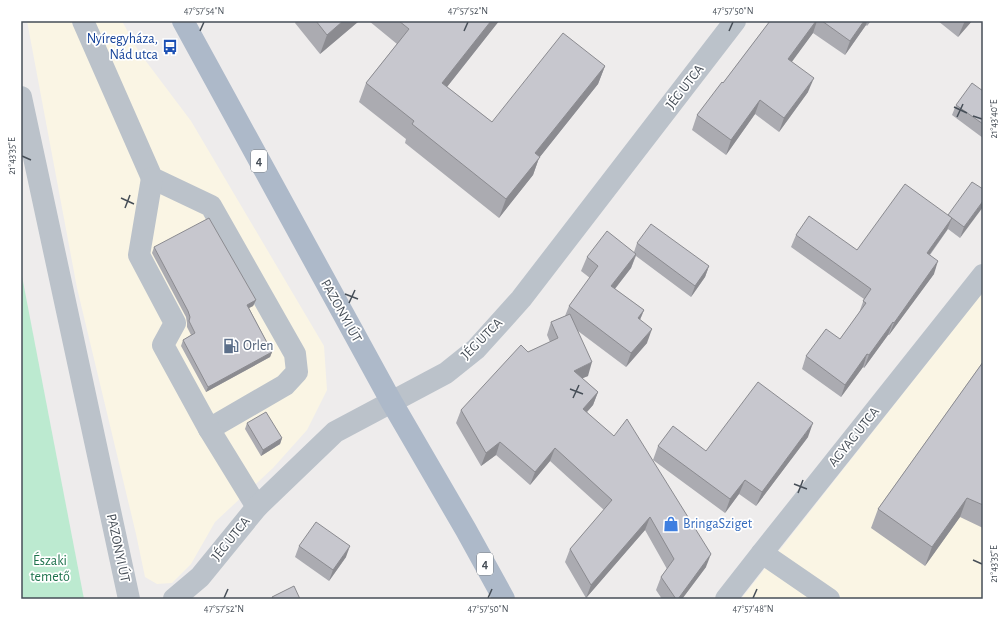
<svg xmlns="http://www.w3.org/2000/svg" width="1004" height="620" font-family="'Alegreya Sans',sans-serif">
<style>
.commercial{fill:#faf5e4}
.green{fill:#bcead0}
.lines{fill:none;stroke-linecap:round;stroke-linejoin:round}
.minor{stroke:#bbc2ca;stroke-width:22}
.major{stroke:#adb9c9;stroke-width:22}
.wall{fill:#ababb1}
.shaded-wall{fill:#8b8b90}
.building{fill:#c7c7ce;stroke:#8b8b90}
.ticks{fill:none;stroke:#464e57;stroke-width:1.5}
.labels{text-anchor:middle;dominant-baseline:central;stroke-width:3.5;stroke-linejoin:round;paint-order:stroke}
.shield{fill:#fff;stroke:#7e8389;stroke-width:1}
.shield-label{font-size:13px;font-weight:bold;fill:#464e57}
.transit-label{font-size:14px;fill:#164399;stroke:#fff;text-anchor:end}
.street-label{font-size:14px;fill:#464e57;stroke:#fff}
.service-label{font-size:14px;fill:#4e5e75;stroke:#fff;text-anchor:start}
.shop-label{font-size:14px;fill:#366cbe;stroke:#fff;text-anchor:start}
.park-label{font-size:14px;fill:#1d724c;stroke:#fff}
.neatline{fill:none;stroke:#464e57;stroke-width:1.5}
.ticks-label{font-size:10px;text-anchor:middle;fill:#464e57}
</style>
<rect width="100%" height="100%" fill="#eeecec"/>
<g class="commercial">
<path d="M27,21H122L139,52L191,121L324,346L327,390L307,430L273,468L215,522L191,564L172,583L157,584L145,577L136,534L77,288Z"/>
<path d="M983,292V599H741Z"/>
</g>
<path class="green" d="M21,271L84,599H21Z"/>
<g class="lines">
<g class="minor">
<path d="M83,21L152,178L211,206L295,354L297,372L285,385L209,429"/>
<path d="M21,97L129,599"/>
<path d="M152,178L139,255L175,323L163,345L209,429L257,507"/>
<path d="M762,553L829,599"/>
<path d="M174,599L200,577L257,507L335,432L446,373L476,349L521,299L735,21"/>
<path d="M726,599L762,553L983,275"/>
</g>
<path class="major" d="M183,21L391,401L466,530L504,599"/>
</g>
<g class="wall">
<path d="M296,21H359L320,54L295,23Z"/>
<path d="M369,21H499L447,87L492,122L605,66L598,84L539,158L533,175L499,218L405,143L406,139L359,102L366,83L397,44Z"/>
<path d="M770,21H871L867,26L866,25L845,55L813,33L791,62L808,92L779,132L755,114L726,155L692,130L697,115L723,83Z"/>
<path d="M938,21H972L958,37Z"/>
<path d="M983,91V138L952,115L956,105Z"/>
<path d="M983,189L960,238L948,229L930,255L934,274L889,335H888L864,368L863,367L841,397L802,369L806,356L840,339L859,313L864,299L791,247L796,235L857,250L948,215Z"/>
<path d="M637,243L709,266L705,277L691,297L636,256L631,268L615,289L644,310L640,320L647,343L626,367L578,331L588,376L582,378L598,392L593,405L587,412L706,567L682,599H662L656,590L661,577L667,569L645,530L586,598L565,562L570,549L604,510L550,461L530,485L496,455L481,466L456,423L461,410L528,352L550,342L547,335L551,322L565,316L569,306L590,278L581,271L587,257L634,252Z"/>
<path d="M154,247L256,300L253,306L249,308L272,352L270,357L206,392L181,346L183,340L191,335L187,327V323L186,317L152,253Z"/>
<path d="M983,362V528L960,517L925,566L871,528L878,509Z"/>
<path d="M247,423L282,438L280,444L261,456L245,429Z"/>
<path d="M808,437L756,506L739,494L725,513L653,460L658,446L706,451Z"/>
<path d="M299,546L346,557L329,581L295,557Z"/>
</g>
<g class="shaded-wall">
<path d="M343,21H359L320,54L327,35Z"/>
<path d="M491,21H499L435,102L442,83Z"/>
<path d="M816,21H817L813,33L783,74L788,59Z"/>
<path d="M864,21H867L866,25L845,55L850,41Z"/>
<path d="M965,21H972L958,37L964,23Z"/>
<path d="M605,66L598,84L539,158L533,175L499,218L506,199L535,153Z"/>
<path d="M814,78L808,92L779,132L784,118Z"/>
<path d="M760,100L755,114L726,155L731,140Z"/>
<path d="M983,201V207L960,238L964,227Z"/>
<path d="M952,218L947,230L922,265L927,253Z"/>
<path d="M636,254L631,268L606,300L611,286Z"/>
<path d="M938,261L934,274L889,335L894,323Z"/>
<path d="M709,266L705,277L691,297L695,286Z"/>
<path d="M256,300L253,306L245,310L247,305Z"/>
<path d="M644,310L638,324V318Z"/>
<path d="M893,322L888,335L864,368L869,355Z"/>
<path d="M652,329L647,343L626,367L631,353Z"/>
<path d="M272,352L270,357L206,392L208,387Z"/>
<path d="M867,354L863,367L841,397L845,385Z"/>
<path d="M592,362L588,376L569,384L574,371Z"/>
<path d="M598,392L593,405L578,422L583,409Z"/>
<path d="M813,423L808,437L756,506L762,492Z"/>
<path d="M282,438L280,444L261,456L263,450Z"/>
<path d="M500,442L496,455L481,466L486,453Z"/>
<path d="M555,448L550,461L530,485L535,472Z"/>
<path d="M745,480L739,494L725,513L730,499Z"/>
<path d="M967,498L960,517L925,566L932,547Z"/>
<path d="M650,517L645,530L586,598L591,585Z"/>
<path d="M350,546L346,557L329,581L333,570Z"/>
<path d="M711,554L706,567L682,599H678Z"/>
</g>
<g class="building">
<path d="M316,21H343L327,35Z"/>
<path d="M399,21H491L442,83L492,122L563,33L605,66L535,153L540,157L506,199L412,124L414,121L366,83L409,29Z"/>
<path d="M770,21H816L788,59L814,78L784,118L760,100L731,140L697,115L722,82L723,83Z"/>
<path d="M822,21H864L850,41Z"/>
<path d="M972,83L983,91V124L956,105Z"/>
<path d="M972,182L983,189V201L964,227L948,215Z"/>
<path d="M905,184L952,218L927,253L938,261L894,323L893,322L869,355L867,354L845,385L806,356L826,329L840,339L866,303L863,301L871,289L796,235L809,216L857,250Z"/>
<path d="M209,218L256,300L247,305L272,352L208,387L183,340L195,333L189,321L190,317L188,311L154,247Z"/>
<path d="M651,224L709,266L695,286L637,243Z"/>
<path d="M607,231L636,254L611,286L644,310L638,318L652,329L631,353L569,306L598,266L587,257Z"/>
<path d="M570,314L592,362L574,371L598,392L583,409L614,436L627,419L711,554L678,599H676L661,577L674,559L650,517L591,585L570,549L612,500L555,448L535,472L500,442L486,453L461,410L521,345L528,352L558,338L551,322Z"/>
<path d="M983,362V505L967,498L932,547L878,509Z"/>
<path d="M758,382L813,423L762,492L745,480L730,499L658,446L673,426L706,451Z"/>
<path d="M266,412L282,438L263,450L247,423Z"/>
<path d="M316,522L350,546L333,570L299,546Z"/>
<path d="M294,586L300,599H273L272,597Z"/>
</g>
<path class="ticks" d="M200,31L204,22M464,31L468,22M729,31L733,22M954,107L967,113M973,116L982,119M957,117L963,104M22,156L31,160M121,198L134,204M125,208L130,195M345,294L358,299M349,303L355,290M570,389L583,394M573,398L579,385M794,484L807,489M798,493L803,480M973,560L982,564M224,598L228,589M488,598L492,589M753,598L757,589"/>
<defs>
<symbol id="bus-bare" viewBox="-9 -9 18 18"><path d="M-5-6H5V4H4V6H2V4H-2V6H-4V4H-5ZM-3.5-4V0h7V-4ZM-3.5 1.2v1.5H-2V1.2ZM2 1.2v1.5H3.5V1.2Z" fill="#1a4fb4" stroke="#fff" stroke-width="2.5" paint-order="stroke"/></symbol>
<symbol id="fuel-bare" viewBox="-9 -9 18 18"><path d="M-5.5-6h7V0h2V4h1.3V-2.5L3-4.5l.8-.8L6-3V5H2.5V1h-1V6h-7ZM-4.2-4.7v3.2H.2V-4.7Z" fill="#5c6f8a" stroke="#fff" stroke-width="2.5" paint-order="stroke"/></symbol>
<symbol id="shop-bare" viewBox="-9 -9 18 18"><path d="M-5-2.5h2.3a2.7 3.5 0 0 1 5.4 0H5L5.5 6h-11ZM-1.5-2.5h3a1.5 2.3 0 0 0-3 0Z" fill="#3f7fe0" stroke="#fff" stroke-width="2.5" paint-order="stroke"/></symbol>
</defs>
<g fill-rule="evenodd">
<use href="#bus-bare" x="159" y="36" width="22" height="22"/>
<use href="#fuel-bare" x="220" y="335" width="22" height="22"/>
<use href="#shop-bare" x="660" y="513" width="22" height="22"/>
</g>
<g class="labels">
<g class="shield">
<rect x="251" y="150" width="16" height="22" rx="3"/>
<rect x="477" y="553" width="16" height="22" rx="3"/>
</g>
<g class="shield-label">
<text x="259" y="161">4</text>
<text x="485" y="564">4</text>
</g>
<g class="transit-label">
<text x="158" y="39">Nyíregyháza,<tspan x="158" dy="16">Nád utca</tspan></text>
</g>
<g class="street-label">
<text transform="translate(685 87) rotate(-52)">JÉG UTCA</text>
<text transform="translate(341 311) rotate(61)">PAZONYI ÚT</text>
<text transform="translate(482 339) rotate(-45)">JÉG UTCA</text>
<text transform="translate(854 437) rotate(-51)">AGYAG UTCA</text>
<text transform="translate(231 539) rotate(-51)">JÉG UTCA</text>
<text transform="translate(118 548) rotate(78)">PAZONYI ÚT</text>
</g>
<g class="service-label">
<text x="243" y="346">Orlen</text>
</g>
<g class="shop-label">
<text x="683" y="524">BringaSziget</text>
</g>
<g class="park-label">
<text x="50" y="561">Északi<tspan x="50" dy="16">temető</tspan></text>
</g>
</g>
<rect width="1004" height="620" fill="none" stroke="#ffffff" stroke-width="44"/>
<rect x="22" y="22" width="960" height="576" class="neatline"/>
<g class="ticks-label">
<text x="204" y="14">47°57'54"N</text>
<text x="468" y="14">47°57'52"N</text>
<text x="733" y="14">47°57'50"N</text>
<text transform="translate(993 119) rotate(-90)" y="4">21°43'40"E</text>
<text transform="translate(11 156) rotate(-90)" y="4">21°43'35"E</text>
<text transform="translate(993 564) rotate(-90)" y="4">21°43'35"E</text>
<text x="224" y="612">47°57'52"N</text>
<text x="488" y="612">47°57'50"N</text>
<text x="753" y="612">47°57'48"N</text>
</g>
</svg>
